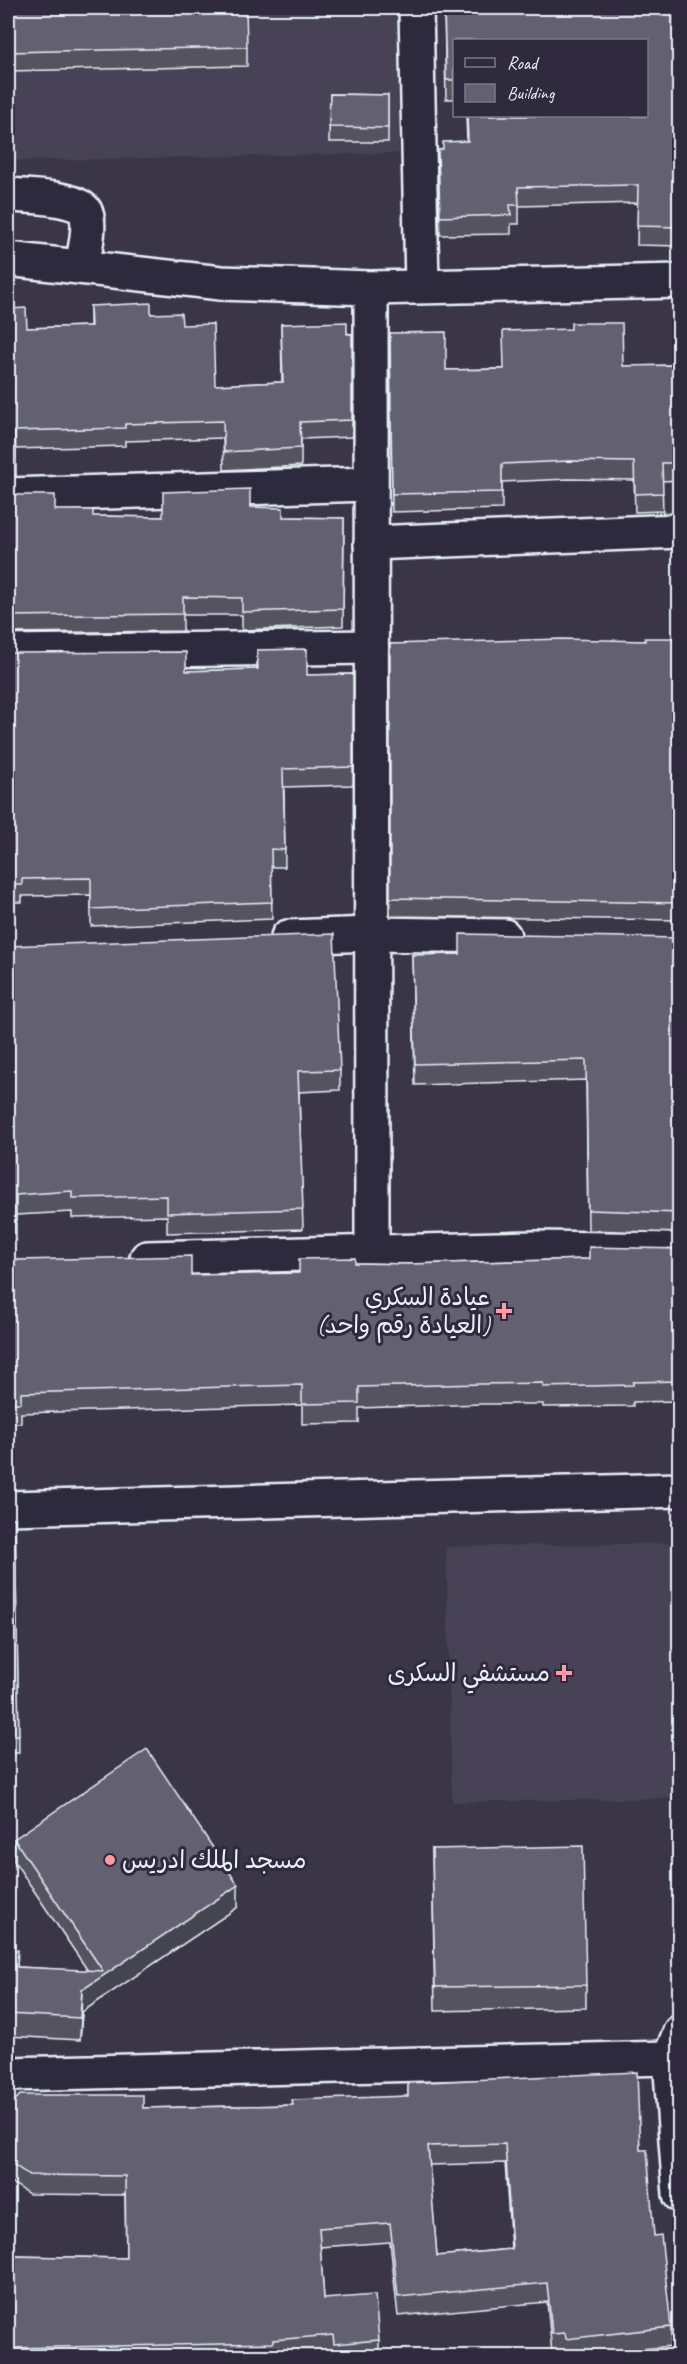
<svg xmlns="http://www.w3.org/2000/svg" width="687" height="2364" font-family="Caveat,'Playpen Sans Arabic',sans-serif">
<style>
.built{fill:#464354}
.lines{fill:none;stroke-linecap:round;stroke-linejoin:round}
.minor-casing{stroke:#e8f1f8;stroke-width:38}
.minor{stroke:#2f2a3d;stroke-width:33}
.wall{fill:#555361;stroke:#e8f1f8;stroke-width:1.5;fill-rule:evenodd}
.shaded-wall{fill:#45444f;stroke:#e8f1f8;stroke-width:1.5}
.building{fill:#636171;stroke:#e8f1f8;stroke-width:1.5;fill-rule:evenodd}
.poi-dot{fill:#ff9aa2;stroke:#2f2a3d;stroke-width:2}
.labels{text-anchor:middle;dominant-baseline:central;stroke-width:6;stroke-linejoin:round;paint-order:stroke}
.poi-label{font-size:24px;fill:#e8f1f8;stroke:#2f2a3d;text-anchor:end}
</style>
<rect width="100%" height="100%" fill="#3a3648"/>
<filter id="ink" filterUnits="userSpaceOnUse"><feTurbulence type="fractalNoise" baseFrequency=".0167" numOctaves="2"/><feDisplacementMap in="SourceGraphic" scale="12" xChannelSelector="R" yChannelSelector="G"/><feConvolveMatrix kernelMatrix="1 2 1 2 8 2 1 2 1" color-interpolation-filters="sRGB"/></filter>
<g filter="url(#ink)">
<g class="built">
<path d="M8,8H398L399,153L8,161Z"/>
<path d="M679,1543V1798L452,1802L446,1547Z"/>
</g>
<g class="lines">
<defs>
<g id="minor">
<path d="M416,8L422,285"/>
<path d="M8,195C23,196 77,197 85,211C92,224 84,253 82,267"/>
<path d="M8,259L221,283L371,288L680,281"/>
<path d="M371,288L372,1253"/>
<path d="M8,495L370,484"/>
<path d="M371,543L680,531"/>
<path d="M8,652L371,647"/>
<path d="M288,937L372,934L504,936"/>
<path d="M147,1258L535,1248L680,1250"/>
<path d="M8,1508L680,1490"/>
<path d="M680,2032L670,2058L680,2195"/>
<path d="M8,2074L670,2058"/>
</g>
</defs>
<use href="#minor" class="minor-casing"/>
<use href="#minor" class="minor"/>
</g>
<g class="wall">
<path d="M444,8H680V246L637,245L638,203L519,206V224H511V234L440,235L438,169L443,149L467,141L466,116H646L454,40V99H446Z"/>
<path d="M8,9L247,47V66L8,71Z"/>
<path d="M330,94L388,95V142H329Z"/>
<path d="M90,306L151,314L182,325L215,385L282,382L281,324L352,334V437L301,439V466L224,470L223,438L125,441V446L16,449V476L8,478V309L27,328L90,326Z"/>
<path d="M390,333L446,370L680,365V480L662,481L663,511L635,512L634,480L569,479L502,482V509L392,512Z"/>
<path d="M8,495L55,510L93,516L163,517L250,507L283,517L344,518L343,626L242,630V615H183V631L8,633Z"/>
<path d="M680,638V920L390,916V644L645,641Z"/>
<path d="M257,650L307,675L353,674V785L284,787L285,867H271L272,919L91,926V895L22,896V902H8V653L186,671L257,669Z"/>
<path d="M680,938V1233L588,1230L586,1080L415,1085L412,955L460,954Z"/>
<path d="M8,946L340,1070V1090L299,1092L303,1229L167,1233V1216L72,1218V1212L16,1215V1241L8,1243Z"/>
<path d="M680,1249V1401L633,1402V1406L543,1407V1404H482L359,1408V1423L302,1424V1405L21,1413V1423H8V1258L19,1260L191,1275L299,1273L355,1263L410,1264L589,1259Z"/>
<path d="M8,1518H15L19,1753H8Z"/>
<path d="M14,1839L238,1907L82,2012L80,2040L8,2036V1949L18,1967L88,1971L14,1861Z"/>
<path d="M432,1849L586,1985V2008L435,2011Z"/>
<path d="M408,2083L640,2150L654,2236L671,2327V2346L580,2356H566L565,2352L552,2353L547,2302L398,2316L390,2242L320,2247L324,2299L379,2340V2356H333V2354L300,2356H8V2256L126,2258L125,2195L29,2194L8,2180V2108H143L292,2105L408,2096ZM505,2163L511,2249L437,2256L429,2165Z"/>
</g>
<path class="shaded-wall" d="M238,1885V1907L82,2012L80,2040L82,1990Z"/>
<g class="building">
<path d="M65,8H246L247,47L8,52V9Z"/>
<path d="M444,8H680V227L637,226L638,185L518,187L519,205H510L511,215L440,217L438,150L443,149V142L468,141L467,116H646V40H454V80H446Z"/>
<path d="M330,94L388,95V128L329,127Z"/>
<path d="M151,303V314L181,313L182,325L213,324L215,385L283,382L281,324L347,322V334H352V420L300,422L301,448L224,452L223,421L125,424V428L15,431L16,459L8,460V309L26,308L27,328L91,326L90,306Z"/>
<path d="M571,323H622L623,366L680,365V463H662L663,493L635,494L634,462L569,461L502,464V492L392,494L390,333L446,332V370L504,369L503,331L571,329Z"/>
<path d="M250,489V507L283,508V517L344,518L343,609L242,612V598L183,597V614L8,616V495H55V510H93V516L163,517V492Z"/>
<path d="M645,638H680V903L390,898V644L562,639L645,641Z"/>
<path d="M307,649V675L353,674V767L283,769L285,850L271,849L272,902L91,909V878L22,879V885H8V653L186,652V671L258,669L257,650Z"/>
<path d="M334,934L340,1070L298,1071L303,1209L167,1213V1196L72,1198V1191L16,1195V1221L8,1222V946Z"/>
<path d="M460,934L680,938V1213L588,1210L586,1060L415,1064L412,955L460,954Z"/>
<path d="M589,1247L680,1249V1381L633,1382V1385L543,1387V1383L482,1384L359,1387V1403L302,1404V1385L21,1393V1403H8V1258L19,1260L191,1256V1275L299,1273V1259L355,1258V1263L410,1264L589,1259Z"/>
<path d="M8,1518H15L19,1735H8Z"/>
<path d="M147,1749L238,1885L82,1990L80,2018L8,2014V1949L18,1950L17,1967L103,1971L14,1839Z"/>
<path d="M583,1846L586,1985L435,1987L432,1849Z"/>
<path d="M637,2072L640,2150H647L654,2236L661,2235L671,2327L566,2339L565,2333L552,2334L547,2283L398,2297L390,2223L319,2228L324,2299L375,2295L379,2340L334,2344L333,2335L273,2340V2343L8,2348V2256L126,2258L125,2176L29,2175L8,2161V2108L20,2095H143V2108L293,2105L292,2100L408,2096V2083ZM505,2144L512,2249L437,2256L428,2146Z"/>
</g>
</g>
<g class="poi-dot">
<path d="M501 1302h6v6h6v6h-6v6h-6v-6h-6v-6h6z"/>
<path d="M561 1664h6v6h6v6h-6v6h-6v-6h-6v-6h6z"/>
<circle cx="110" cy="1860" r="6"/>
</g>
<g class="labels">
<g class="poi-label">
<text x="490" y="1297">عيادة السكري<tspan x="490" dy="28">(العيادة رقم واحد)</tspan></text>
<text x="550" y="1673">مستشفي السكرى</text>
<text x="122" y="1860" text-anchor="start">مسجد الملك ادريس</text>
</g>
</g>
<rect width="687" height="2364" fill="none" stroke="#2f2a3d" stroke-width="30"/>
<rect x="15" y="15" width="657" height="2334" fill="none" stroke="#e8f1f8" stroke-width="2" filter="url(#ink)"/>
<rect x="453" y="39" width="195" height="78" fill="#2f2a3d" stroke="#797a88" stroke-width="1.5"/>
<rect x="465" y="58" width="30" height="9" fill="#2f2a3d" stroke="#797a88" stroke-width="1.5"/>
<text x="507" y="69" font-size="18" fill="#e8f1f8">Road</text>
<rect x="465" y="84" width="30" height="18" fill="#636171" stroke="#797a88" stroke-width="1.5"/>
<text x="507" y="99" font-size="18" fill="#e8f1f8">Building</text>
</svg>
